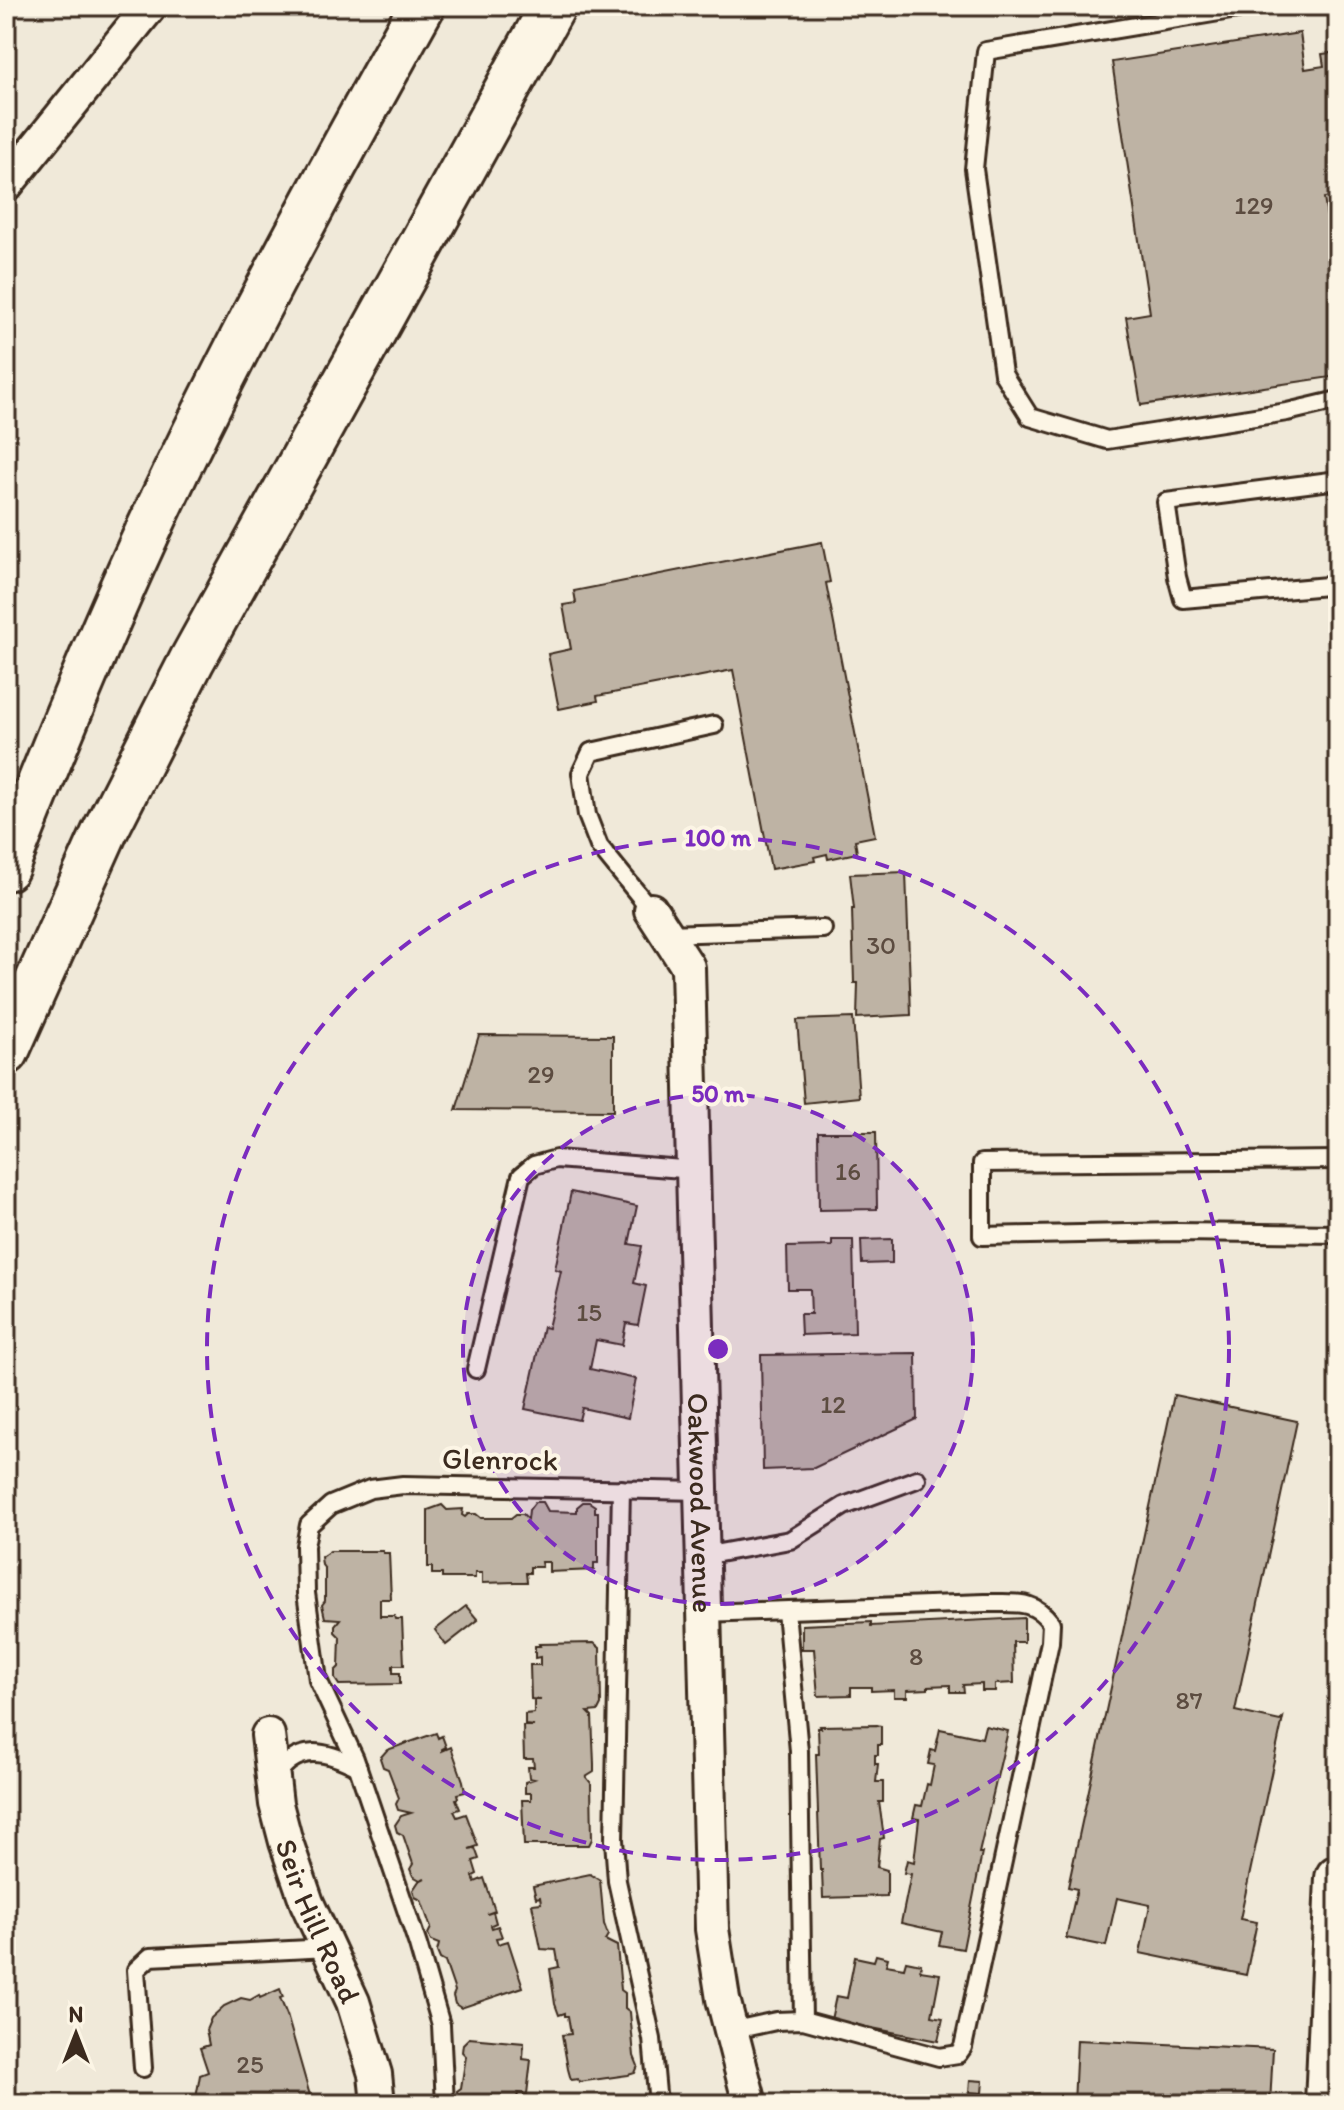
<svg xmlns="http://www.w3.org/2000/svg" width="1344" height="2110" font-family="Itim,sans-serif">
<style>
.building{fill:#beb3a4;stroke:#3b2a1e;stroke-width:2}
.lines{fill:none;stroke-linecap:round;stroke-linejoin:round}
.lane-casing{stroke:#3b2a1e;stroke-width:22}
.street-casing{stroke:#3b2a1e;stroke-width:38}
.secondary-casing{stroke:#3b2a1e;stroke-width:50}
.highway-casing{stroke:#3b2a1e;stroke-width:50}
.lane{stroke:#fcf5e5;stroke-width:16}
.street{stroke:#fcf5e5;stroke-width:32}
.secondary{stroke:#fcf5e5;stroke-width:44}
.highway{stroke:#fcf5e5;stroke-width:44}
.ring{fill:none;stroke:#7b2cbf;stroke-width:4;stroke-dasharray:14 10}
.labels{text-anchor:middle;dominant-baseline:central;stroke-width:8;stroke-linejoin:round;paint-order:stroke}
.number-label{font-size:26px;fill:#5c4c40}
.street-label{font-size:30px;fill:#3b2a1e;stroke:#fcf5e5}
.centre{fill:#7b2cbf;stroke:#fcf5e5;stroke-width:4}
.ring-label{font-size:24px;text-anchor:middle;font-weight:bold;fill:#7b2cbf;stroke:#fcf5e5;stroke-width:8;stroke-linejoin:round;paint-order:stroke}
</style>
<rect width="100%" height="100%" fill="#f0e9d9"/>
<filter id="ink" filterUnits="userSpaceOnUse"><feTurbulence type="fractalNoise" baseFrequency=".0125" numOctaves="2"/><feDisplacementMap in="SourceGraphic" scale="16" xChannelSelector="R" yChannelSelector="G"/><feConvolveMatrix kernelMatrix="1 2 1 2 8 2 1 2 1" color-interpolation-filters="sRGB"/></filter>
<g filter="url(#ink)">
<g class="building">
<path d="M1300,33L1305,69L1324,66L1322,54L1338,52V196L1324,198L1338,286V376L1141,405L1126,317L1150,313L1112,62Z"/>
<path d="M822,542L830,582L826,583L875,836L855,840L857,853L828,859L827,854L814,857L815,861L771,869L733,670L597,696L598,701L559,709L548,654L571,649L563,605L576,603L574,591Z"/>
<path d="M906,872L911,1015L857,1018L858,983H854L852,909H854L850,874Z"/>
<path d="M853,1018L859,1097L804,1103L797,1020Z"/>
<path d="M479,1035L613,1036V1111L456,1110Z"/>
<path d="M818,1132H876L877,1209L819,1210Z"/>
<path d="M571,1192L637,1206L629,1244L642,1246L634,1283L646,1286L638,1325L626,1323L622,1345L596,1340L590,1369L636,1379L628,1418L582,1408L579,1420L525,1409L543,1327L548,1328L561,1271L555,1269Z"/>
<path d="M892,1239V1263L862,1264L861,1240Z"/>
<path d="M832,1240H853L855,1333L801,1335L800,1314H811L810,1289H788L787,1247L832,1246Z"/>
<path d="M916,1353L917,1419L814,1468L763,1470L761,1355Z"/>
<path d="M1174,1395L1297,1421L1235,1711L1280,1721L1283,1718L1240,1919L1257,1922L1246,1975L1140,1953L1150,1905L1117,1898L1106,1946L1066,1938L1077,1889L1068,1887Z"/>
<path d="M535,1502H543L548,1511L577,1512V1507L583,1502H589L595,1506V1512H598V1563H594V1570L549,1572V1562H541L542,1567H530V1573H526L527,1582H516L482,1583V1573H475V1578H442V1574H432V1567H428V1510L442,1505L447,1510L463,1509L462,1515L465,1517L468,1514H476L481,1518H511L516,1514H523L528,1519L529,1510Z"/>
<path d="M330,1551H383V1553H389L391,1599H380V1616H394L395,1619H402L404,1665H393V1673H400V1684L339,1685L335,1679V1671L339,1667L340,1637L335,1632V1625L340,1619L325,1618L322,1605L325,1601V1569L322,1565L321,1557Z"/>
<path d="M466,1606L478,1620L446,1645L435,1630Z"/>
<path d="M1024,1618V1642H1013L1014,1683L995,1684V1691H982V1684L963,1685L964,1692H950V1685L928,1686V1689L907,1690V1697H894V1690L871,1691V1687H851V1695L818,1696L814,1649H802V1625L871,1622V1626Z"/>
<path d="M594,1643L600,1648L601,1705L598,1711L588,1712L592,1716L594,1764V1772L586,1777L591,1783L592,1839L589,1845H524L522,1800H531V1793H525V1782L534,1779L529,1778L528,1767H534L533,1759H524L523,1726H534L525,1725V1714L534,1713V1700H541L531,1699L530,1665H540V1657L535,1658V1646H540L539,1644Z"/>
<path d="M877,1725L881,1726V1745H878V1755H875V1764H878L876,1782H883V1802H879L884,1838L880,1839L877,1867L887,1870V1896L823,1898L822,1870H820L816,1754H819L818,1728H821L820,1726Z"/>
<path d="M985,1726L1008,1731L979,1853H982L963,1949L939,1945L942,1932L901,1923L911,1874L904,1873L907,1860L914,1862L919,1819L913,1818L916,1805L922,1806L927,1784L930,1785L934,1765L928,1764L931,1750L935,1751L940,1729L982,1738Z"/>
<path d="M436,1733L438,1738L442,1736L446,1747L442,1749V1751L451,1747L463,1781L465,1792L457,1794L458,1798L456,1799L460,1809L454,1811L457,1817L466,1814L478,1846L469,1849L475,1848L479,1859L473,1861L477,1874L473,1876L475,1882L484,1878L495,1911L487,1914L493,1912L496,1923L491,1925L492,1928L498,1926L502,1937L496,1938L498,1944L508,1941L523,1987L461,2008L455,2004L453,1996L455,1991L445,1962L440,1959L437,1952L439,1944L431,1941L428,1934L431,1928L421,1900L415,1897L413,1890L419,1881L425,1878L420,1880L413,1876L410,1869L413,1864L403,1835L397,1832L395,1825L401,1816L411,1813L398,1810L396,1804L399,1798L388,1769L383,1767L380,1758L387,1750Z"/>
<path d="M590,1874L600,1880L604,1924L608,1935L605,1940L617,1946L621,1990L625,1993V2008L630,2012L634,2056L638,2066L635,2073L628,2075L579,2082L578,2079L571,2080L568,2069L562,2035L571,2034L568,2016H565V2013L559,2015L555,2004L550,1969L559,1967L556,1950L541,1949L532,1904L541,1903L540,1897L536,1898L533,1886Z"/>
<path d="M876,1955L888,1958L886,1965L904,1968L906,1961L921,1964L920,1971L940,1974L932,2016L943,2018L938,2041L831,2020L836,1996L847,1998L855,1957L874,1961Z"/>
<path d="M280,1989L283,1997L280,1998L287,2015L311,2099L296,2104H195L200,2075L208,2072L200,2048L209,2045L206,2030L211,2018L224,2006L241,1998L250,2000L259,1995L260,1998Z"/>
<path d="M469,2038L524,2043L523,2059L531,2060L527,2094L518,2093L516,2104H459L457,2091L461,2088L466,2056L462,2052L463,2044Z"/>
<path d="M1077,2040L1273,2049L1270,2104H1074Z"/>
<path d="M970,2080L983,2081L982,2093L969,2092Z"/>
</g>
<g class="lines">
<defs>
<g id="lane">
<path d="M1255,6L986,51L974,169L1003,374L1030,417L1107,440L1287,412L1338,400"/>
<path d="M1338,480L1166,502L1177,577L1183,599L1338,585"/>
<path d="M651,910L599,846L587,815L581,773L591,752L714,725"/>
<path d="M667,934L823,929"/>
<path d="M1338,1160L982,1163V1236L1177,1232L1338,1234"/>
<path d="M476,1369L521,1176L534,1165L556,1159L695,1170"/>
<path d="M621,1489L614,1840L617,1881L652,2039L658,2104"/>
<path d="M703,1556L790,1540L844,1506L917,1479"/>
<path d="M786,1611L799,1751L803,2020"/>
<path d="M704,1613L985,1603C1014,1604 1033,1598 1051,1623L1050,1642L963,2047L958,2054L939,2057L803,2020L776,2021L730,2031"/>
<path d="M274,1779C296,1743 325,1750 358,1767"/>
<path d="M143,2068L136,1970L150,1957L329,1948"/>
<path d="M445,2104L441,2025L418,1945L355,1759L318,1680L306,1593L305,1546L309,1525L331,1505L370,1489L403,1485L702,1491"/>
</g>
<g id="street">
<path d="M6,185L150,6"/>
<path id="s1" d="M651,910L688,967L712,1929L723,1999L750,2104"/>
<path id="s2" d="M268,1735L276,1804L286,1842L307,1903L353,2002L375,2074L378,2104"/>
</g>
<path id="secondary" d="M1328,2104L1338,1878"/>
<g id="highway">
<path d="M6,868C49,759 93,651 142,544C226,361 324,182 422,6"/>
<path d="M6,1052L105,831L192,660L553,6"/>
</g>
</defs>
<use href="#lane" class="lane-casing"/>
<use href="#street" class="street-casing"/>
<use href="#secondary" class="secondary-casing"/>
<use href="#highway" class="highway-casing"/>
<use href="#lane" class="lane"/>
<use href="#street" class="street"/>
<use href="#secondary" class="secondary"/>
<use href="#highway" class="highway"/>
</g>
</g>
<circle cx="718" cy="1349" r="255" fill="#7b2cbf" fill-opacity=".12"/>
<g class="ring">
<circle cx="718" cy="1349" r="255"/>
<circle cx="718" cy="1349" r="511"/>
</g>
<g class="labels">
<g class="number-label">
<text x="1254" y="205">129</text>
<text x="881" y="945">30</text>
<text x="541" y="1074">29</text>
<text x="848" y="1171">16</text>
<text x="589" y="1312">15</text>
<text x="833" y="1404">12</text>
<text x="916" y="1656">8</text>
<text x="1189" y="1700">87</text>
<text x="250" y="2064">25</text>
</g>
<g class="street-label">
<text transform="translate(500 1459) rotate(1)">Glenrock</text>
<text stroke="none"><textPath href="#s1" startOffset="604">Oakwood Avenue</textPath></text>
<text stroke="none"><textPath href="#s2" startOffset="194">Seir Hill Road</textPath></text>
</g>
</g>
<circle cx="718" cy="1349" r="12" class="centre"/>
<g class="ring-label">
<text x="718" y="846">100 m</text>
<text x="718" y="1102">50 m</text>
</g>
<rect width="1344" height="2110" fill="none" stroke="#fcf5e5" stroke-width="32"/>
<rect x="16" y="16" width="1312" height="2078" fill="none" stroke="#3b2a1e" stroke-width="3" filter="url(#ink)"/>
<g transform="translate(76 2034)" stroke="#fcf5e5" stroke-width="6" paint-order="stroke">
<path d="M0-6L14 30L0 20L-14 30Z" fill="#3b2a1e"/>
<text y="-12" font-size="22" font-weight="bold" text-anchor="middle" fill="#3b2a1e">N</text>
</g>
</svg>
